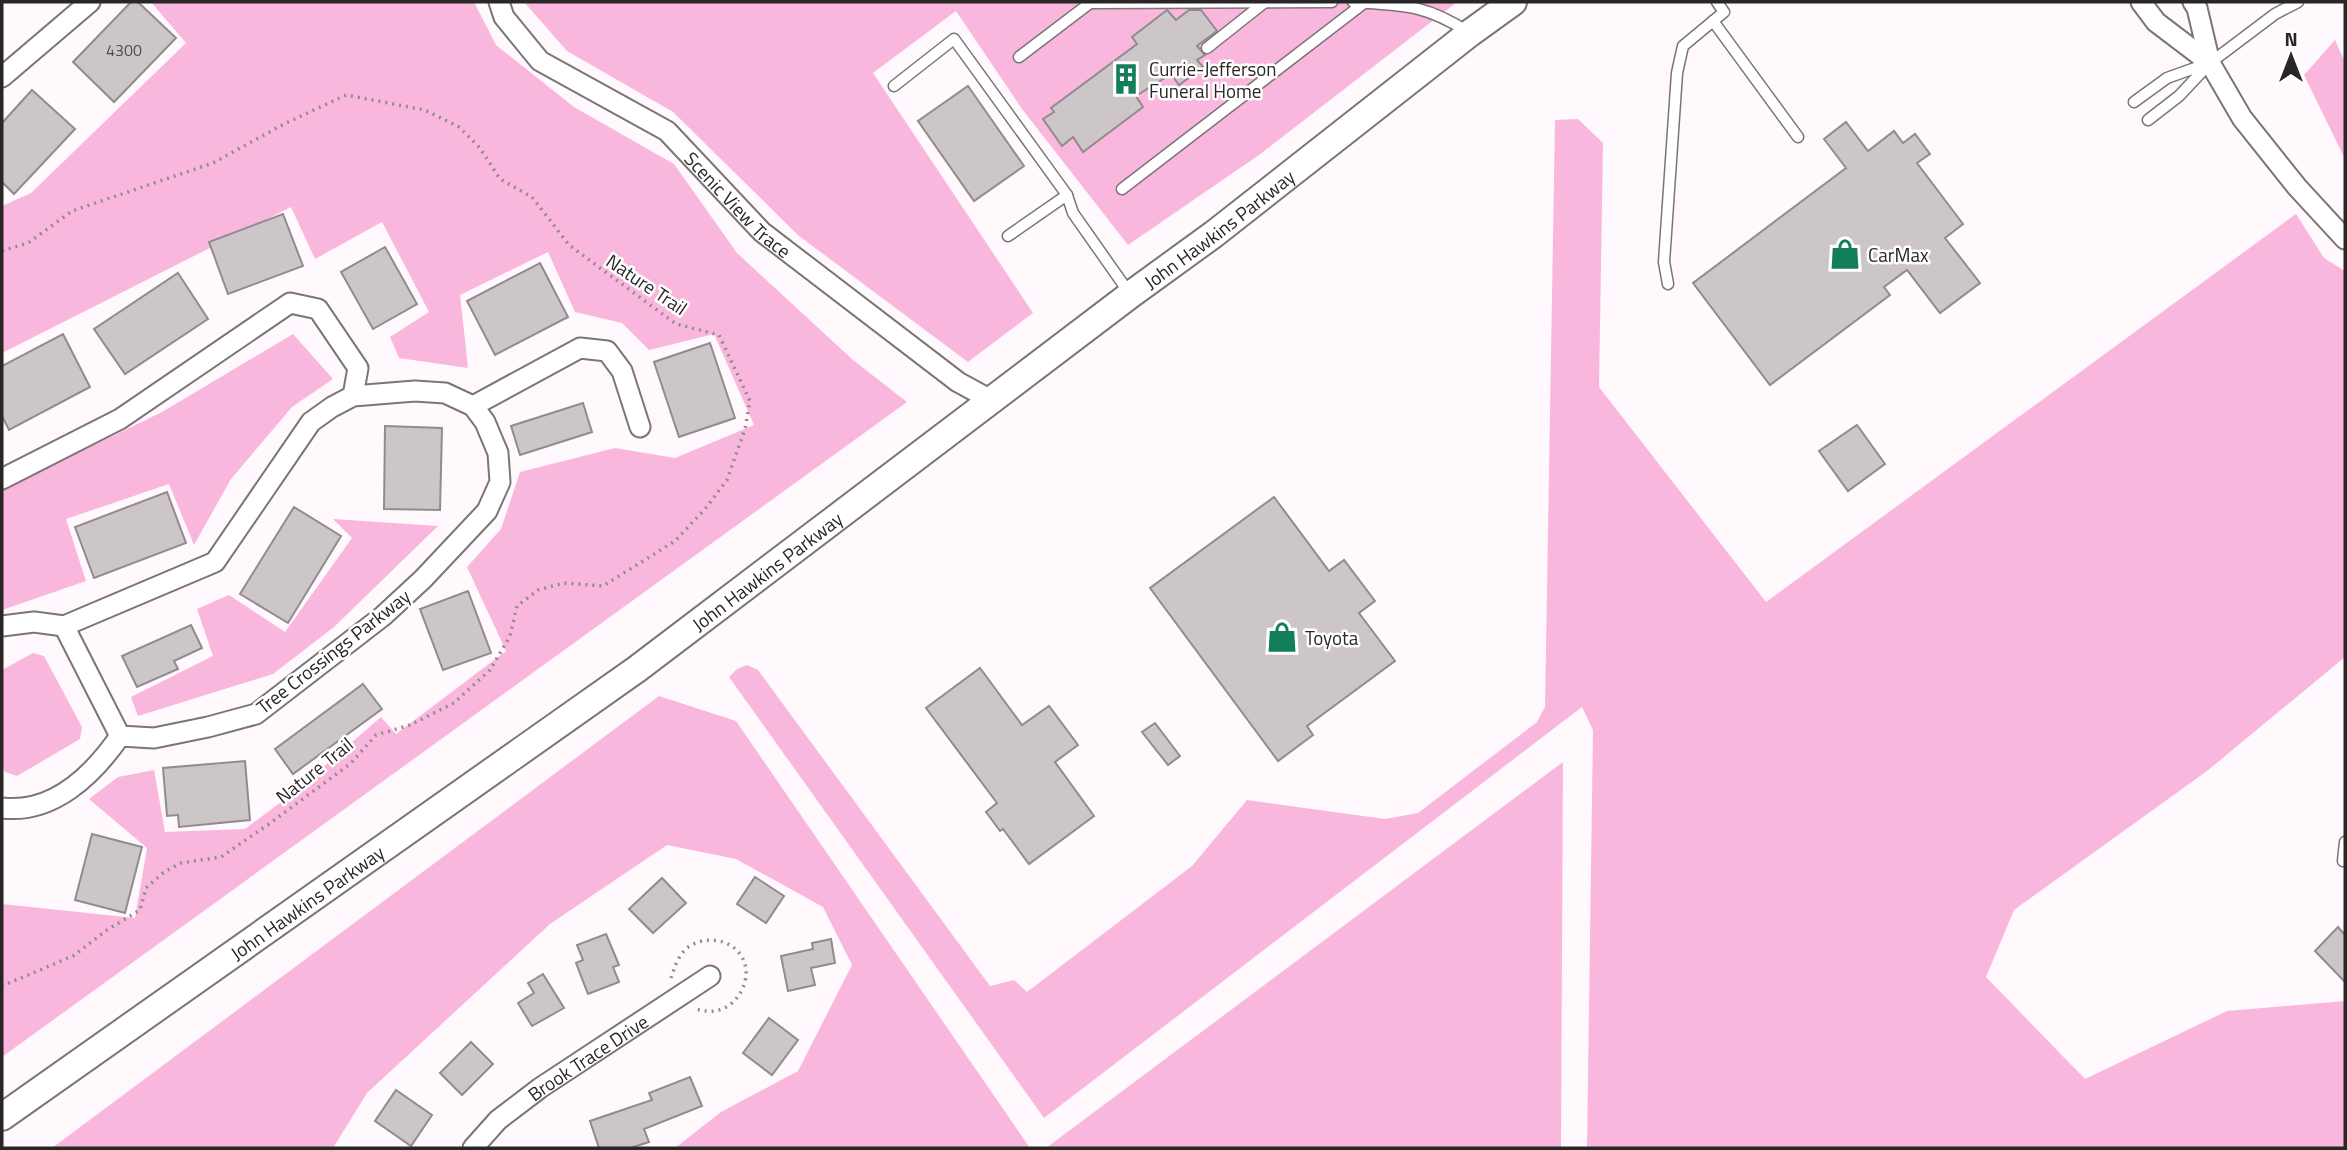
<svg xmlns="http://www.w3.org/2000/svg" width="2347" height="1150" font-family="'Titillium Web',sans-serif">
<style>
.green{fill:#fab7de}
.building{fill:#ccc6c9;stroke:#918b8f;stroke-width:2}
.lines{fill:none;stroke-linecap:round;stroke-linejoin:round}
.lane-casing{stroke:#7b7578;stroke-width:13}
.street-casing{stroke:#7b7578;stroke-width:23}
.secondary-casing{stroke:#7b7578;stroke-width:30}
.path{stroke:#908c8e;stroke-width:3.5;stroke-dasharray:2 5;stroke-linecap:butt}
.lane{stroke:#fff;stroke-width:10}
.street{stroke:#fff;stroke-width:19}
.secondary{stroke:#fff;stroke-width:26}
.labels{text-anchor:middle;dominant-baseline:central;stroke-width:5;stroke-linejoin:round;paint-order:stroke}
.number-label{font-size:16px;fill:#514e50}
.poi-label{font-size:19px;fill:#282627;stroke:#fff;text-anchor:start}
.street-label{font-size:19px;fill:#282627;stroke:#fff}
</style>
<rect width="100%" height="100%" fill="#fff8fc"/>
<g class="green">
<path d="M151,2H474L496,45L574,107L674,164L737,253L853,360L907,402L2,1057V904L135,918L147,848L89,799L118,777L154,770L165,832L245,829L293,793L381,717L396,734L506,651L467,567L501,529L520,472L615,448L675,458L754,425L714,334L649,350L622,323L575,312L548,252L460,295L468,368L399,358L390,337L429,312L382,222L315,259L291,207L2,353V206L31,193L186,43Z"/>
<path d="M524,2H1457L1259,155L1128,245L1022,109L956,11L873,73L1033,313L968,362L799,236L673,112L567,51Z"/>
<path d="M2335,40L2345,62V159L2304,75Z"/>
<path d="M1578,119L1603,143L1599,387L1766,602L2296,214L2324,258L2345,271V657L2207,771L2014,910L1986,977L2085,1079L2227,1011L2345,1001V1148H1587L1593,730L1582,707L1044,1118L729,677L737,669L747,665L758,670L990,986L1014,980L1027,992L1192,866L1247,800L1385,819L1418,813L1537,722L1545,707L1555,120Z"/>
<path d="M293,334L333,379L292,407L231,479L194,545L169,484L66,519L86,581L2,610V490L162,412Z"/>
<path d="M333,519L438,526L334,627L273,674L138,716L131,697L213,656L197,609L229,595L285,632L352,538Z"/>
<path d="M33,653L44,656L82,727L80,739L17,776L5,772L2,767V670Z"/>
<path d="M659,696L736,721L1030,1148H675L721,1112L798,1071L852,965L823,907L736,859L667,845L550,924L367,1093L333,1148H52Z"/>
<path d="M1563,762L1561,1148H1046Z"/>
</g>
<g class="building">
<path d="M131,2H138L176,38L114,102L73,62Z"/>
<path d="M1167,10L1176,20L1189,10H1201L1217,31L1197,46L1205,55L1197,60L1203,67L1179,85L1171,74L1136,96L1143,107L1083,152L1073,137L1062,146L1043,119L1054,112L1051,108L1137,44L1132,37Z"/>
<path d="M968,86L1024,166L974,201L918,121Z"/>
<path d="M32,90L75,129L14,194L2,182V123Z"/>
<path d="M1846,122L1868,151L1894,131L1903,143L1915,134L1930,154L1917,163L1963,224L1945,238L1980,283L1940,313L1907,270L1884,287L1890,295L1770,385L1693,283L1846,168L1824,139Z"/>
<path d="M283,214L303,266L228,294L209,242Z"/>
<path d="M385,247L417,304L373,329L341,272Z"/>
<path d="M540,263L568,317L495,355L467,301Z"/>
<path d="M178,273L208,319L125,374L94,329Z"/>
<path d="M63,334L90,387L9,430L2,416V366Z"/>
<path d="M710,343L735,418L679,437L654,362Z"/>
<path d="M583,403L592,432L520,455L511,426Z"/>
<path d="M1857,425L1885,464L1848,491L1819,451Z"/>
<path d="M385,426L442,428L440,510L384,509Z"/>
<path d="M167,492L186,543L94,578L75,527Z"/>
<path d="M1274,497L1329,571L1344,560L1375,601L1359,613L1395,661L1307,726L1313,735L1278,761L1150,588Z"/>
<path d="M294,507L341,536L288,623L240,594Z"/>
<path d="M468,591L491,653L443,670L420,609Z"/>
<path d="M191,625L202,648L174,661L178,669L137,687L122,656Z"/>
<path d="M980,668L1022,725L1049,706L1078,745L1055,762L1094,816L1029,864L1003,829L1000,831L986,812L997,803L926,708Z"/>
<path d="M363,684L382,709L293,774L275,749Z"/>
<path d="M1155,723L1180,756L1168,765L1142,732Z"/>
<path d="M245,761L250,820L179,827L178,815L167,816L163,768Z"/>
<path d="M92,834L142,847L125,913L75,900Z"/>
<path d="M755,877L784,896L766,923L737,904Z"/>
<path d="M662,878L686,903L653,933L629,909Z"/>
<path d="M2338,927L2345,935V982L2315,951Z"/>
<path d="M606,934L619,965L613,967L619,982L588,994L576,963L583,960L577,945Z"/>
<path d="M831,939L835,963L811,968L815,985L788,991L781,956L813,949L812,943Z"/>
<path d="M543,974L564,1008L532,1026L518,1003L534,993L528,983Z"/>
<path d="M769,1018L798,1040L772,1075L743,1053Z"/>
<path d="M471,1042L493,1064L462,1095L440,1073Z"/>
<path d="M690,1077L702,1106L644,1129L649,1142L630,1148H599L590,1121L652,1100L649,1093Z"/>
<path d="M396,1090L432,1115L411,1146L375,1121Z"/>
</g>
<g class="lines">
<defs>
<g id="lane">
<path d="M1353,2C1402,5 1425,4 1468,32"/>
<path d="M1713,21L1798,137"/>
<path d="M1207,48L1265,2"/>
<path d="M1019,57L1090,3L1332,2"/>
<path d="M894,86L954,39L1067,195L1073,213L1130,294"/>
<path d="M2134,102L2167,78L2206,64"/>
<path d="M2148,120L2179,96L2210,63L2275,14L2298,2"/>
<path d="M1122,189L1364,3"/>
<path d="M1008,236L1067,195"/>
<path d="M1668,284L1664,262L1677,73L1683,46L1724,12L1717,2"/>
<path d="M2343,861L2345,842"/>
</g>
<g id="street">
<path id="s1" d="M499,2L504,17L540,61L667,131L762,232L958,382L991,400"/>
<path d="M2141,2L2156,22L2210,63L2197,8L2193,2"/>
<path d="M2210,63L2242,118L2297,187L2345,239"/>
<path d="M2,77L90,2"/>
<path d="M473,406L580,348L607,351L622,371L640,427"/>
<path d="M2,479L120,419L290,303L318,309L358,368L353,396"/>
<path d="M2,626L34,622L64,626L215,562L311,422L332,407L353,396L415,391L445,393L473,406L485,422L498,453L500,482L487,511L423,579L383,616L256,714L208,727L154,738L120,736L64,626"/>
<path d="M2,808C53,814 93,775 120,736"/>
<path id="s2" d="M473,1148L498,1120L540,1088L710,976"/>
</g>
<g id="secondary">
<path id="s3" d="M2,1117L637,669L1130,295L1214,234L1470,33L1513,2"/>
</g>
</defs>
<use href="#lane" class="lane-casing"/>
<use href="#street" class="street-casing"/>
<use href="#secondary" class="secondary-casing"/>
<g class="path">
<path d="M2,251L28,243L72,211L213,163L284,124L346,95L425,110L459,127L480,148L500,179L532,197L569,245L676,324L719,335L750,401L745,429L727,480L705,509L675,541L603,586L564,583L538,590L517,606L510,636L490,670L454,703L410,725L376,735L350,764L269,824L221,857L181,863L164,872L146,888L140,910L107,930L73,956L2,986"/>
<path d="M671,978C674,969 678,956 686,949C700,936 728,937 740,954C754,973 742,1001 722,1009C713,1013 704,1011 695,1009"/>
</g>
<use href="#lane" class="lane"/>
<use href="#street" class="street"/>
<use href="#secondary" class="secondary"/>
</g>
<defs>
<symbol id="building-bare" viewBox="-9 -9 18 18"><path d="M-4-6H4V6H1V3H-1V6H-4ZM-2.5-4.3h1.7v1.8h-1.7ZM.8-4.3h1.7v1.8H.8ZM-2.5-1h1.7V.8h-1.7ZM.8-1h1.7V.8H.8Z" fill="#137f5a" stroke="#fff" stroke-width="2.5" paint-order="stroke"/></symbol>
<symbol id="shop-bare" viewBox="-9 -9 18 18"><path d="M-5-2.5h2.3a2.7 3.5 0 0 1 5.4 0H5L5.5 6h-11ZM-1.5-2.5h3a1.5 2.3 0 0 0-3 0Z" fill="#137f5a" stroke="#fff" stroke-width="2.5" paint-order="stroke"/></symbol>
</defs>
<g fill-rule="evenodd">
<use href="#building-bare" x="1104" y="57" width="44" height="44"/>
<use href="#shop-bare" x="1823" y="232" width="44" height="44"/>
<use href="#shop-bare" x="1260" y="615" width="44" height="44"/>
</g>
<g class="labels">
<g class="number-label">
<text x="124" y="50">4300</text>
</g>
<g class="poi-label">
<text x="1149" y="68">Currie-Jefferson<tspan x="1149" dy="22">Funeral Home</tspan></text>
<text x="1868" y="254">CarMax</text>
<text x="1305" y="637">Toyota</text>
</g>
<g class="street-label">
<text stroke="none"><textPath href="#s1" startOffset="320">Scenic View Trace</textPath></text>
<text stroke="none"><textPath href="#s3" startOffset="1507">John Hawkins Parkway</textPath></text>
<text transform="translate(647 284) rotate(34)">Nature Trail</text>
<text stroke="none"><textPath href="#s3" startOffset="940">John Hawkins Parkway</textPath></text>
<text transform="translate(333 651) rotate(-38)">Tree Crossings Parkway</text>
<text transform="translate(314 770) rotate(-39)">Nature Trail</text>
<text stroke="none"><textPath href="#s3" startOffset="373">John Hawkins Parkway</textPath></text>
<text stroke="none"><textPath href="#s2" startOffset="147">Brook Trace Drive</textPath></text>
</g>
</g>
<rect width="2347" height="1150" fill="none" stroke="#282627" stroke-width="7"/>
<g transform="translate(2291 56)" stroke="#ffffff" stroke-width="5" paint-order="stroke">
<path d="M0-5L12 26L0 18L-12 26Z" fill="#282627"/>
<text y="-10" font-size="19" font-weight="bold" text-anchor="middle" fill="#282627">N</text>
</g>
</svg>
